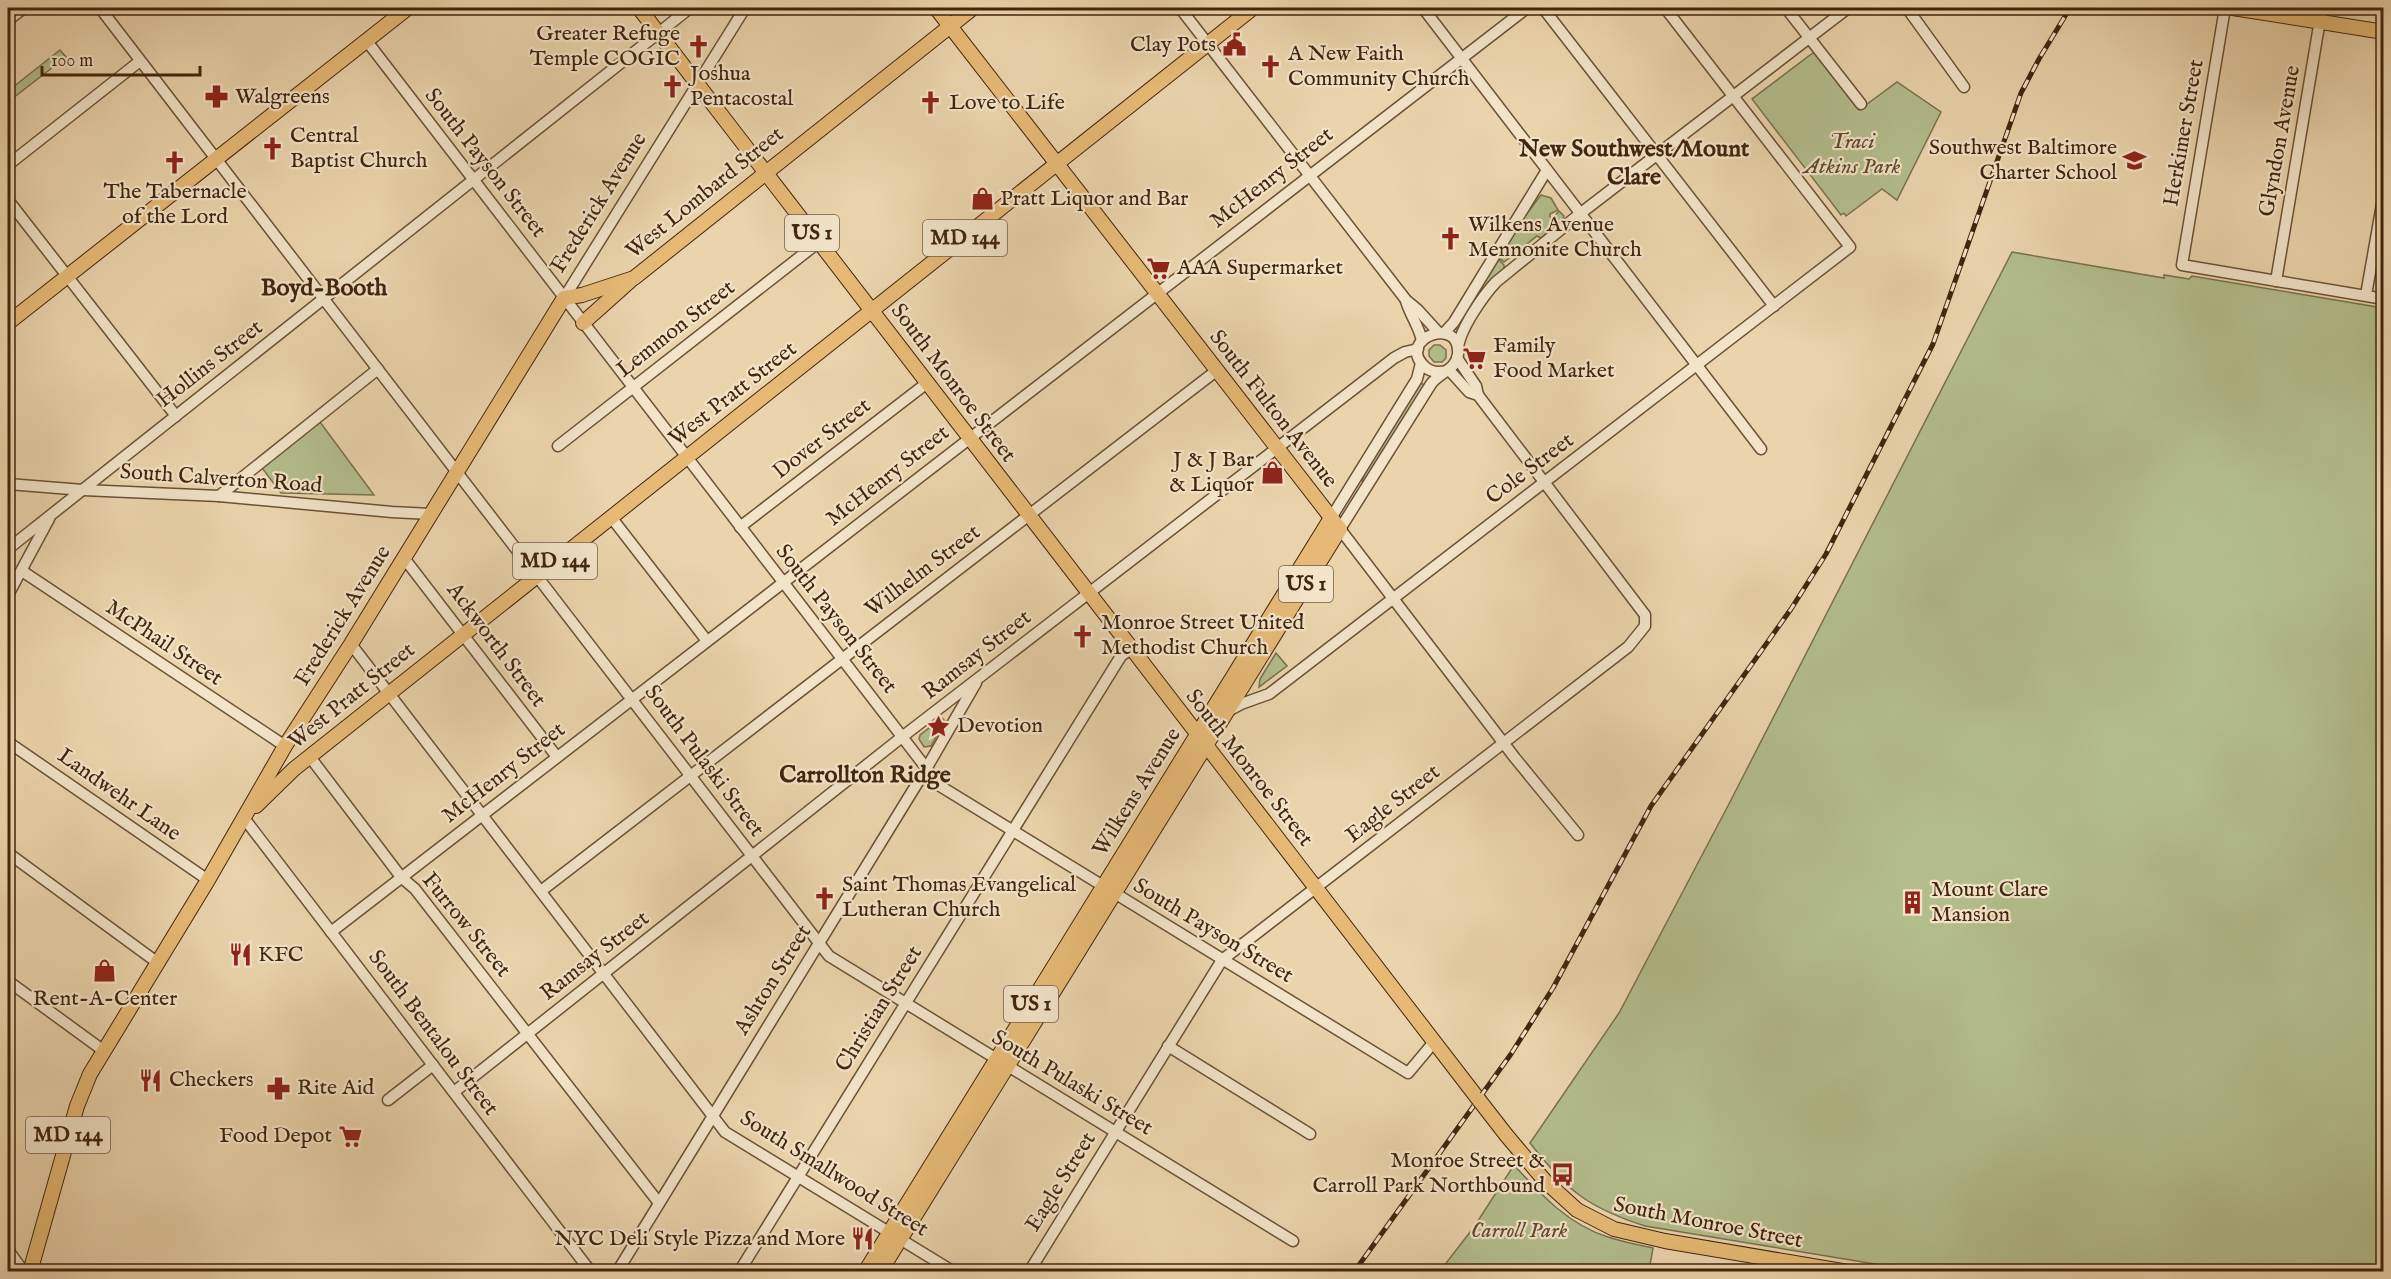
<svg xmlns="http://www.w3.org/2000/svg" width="2391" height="1279" font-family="'IM FELL English',serif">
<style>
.green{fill:#b3bd8c;stroke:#7a714d;stroke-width:1.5}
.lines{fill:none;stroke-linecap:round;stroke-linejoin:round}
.minor-casing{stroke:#6c5136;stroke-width:13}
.major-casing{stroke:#42250e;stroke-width:16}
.minor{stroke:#f2e3c9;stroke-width:10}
.major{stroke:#e6ba76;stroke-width:14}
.rail-casing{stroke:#42250e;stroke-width:5}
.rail{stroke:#f2e3c9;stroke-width:3;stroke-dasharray:9;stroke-linecap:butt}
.major-bridge-casing{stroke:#42250e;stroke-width:16;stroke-linecap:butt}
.major-bridge{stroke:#e6ba76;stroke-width:14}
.labels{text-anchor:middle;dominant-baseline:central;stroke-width:4.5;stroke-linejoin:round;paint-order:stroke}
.shield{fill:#f2e3c9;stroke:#775e46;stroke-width:1.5}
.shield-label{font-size:21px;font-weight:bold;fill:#42250e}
.poi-label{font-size:22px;fill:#42250e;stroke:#f2e3c9;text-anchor:start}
.street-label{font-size:22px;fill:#42250e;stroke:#f2e3c9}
.park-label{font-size:22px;font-style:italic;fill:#5e4b2e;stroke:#f2e3c9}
.neighbourhood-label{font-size:24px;font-weight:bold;fill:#42250e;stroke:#f2e3c9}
</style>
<rect width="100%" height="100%" fill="#ebd4ac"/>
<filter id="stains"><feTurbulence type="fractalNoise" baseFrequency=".00333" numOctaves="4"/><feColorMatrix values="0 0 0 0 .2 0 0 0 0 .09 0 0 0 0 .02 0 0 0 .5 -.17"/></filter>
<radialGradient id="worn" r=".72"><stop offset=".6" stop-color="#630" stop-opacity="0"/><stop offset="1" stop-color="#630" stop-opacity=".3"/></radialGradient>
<g class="green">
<path d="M60,50L66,57L8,102V91Z"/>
<path d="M1814,52L1859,110L1897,82L1941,112L1897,200L1882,189L1846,216L1844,213L1841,215L1752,99Z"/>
<path d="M1541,195L1551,198L1558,210L1550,214V217L1553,218L1559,211L1564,216L1563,219L1541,238L1537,236L1504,262L1498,257L1516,228Z"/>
<path d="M2012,252L2164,278V275L2189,279L2192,276L2383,308L2384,1230L2376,1271H1917L1645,1226C1586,1207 1567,1190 1530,1143L1619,1013L1731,800Z"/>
<path d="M1497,258L1504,265V270L1459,331L1454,328Z"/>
<path d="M1434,345H1440L1446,350V358L1442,362H1434L1429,356V350Z"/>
<path d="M1420,383L1425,385L1365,483L1362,481L1367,467Z"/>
<path d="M320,422L374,495L281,493L262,468Z"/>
<path d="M1276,653L1287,666L1259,687L1260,679Z"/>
<path d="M942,718L945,721L931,746L924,747L919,739L920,735Z"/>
<path d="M1514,1165C1541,1195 1569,1225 1608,1237C1623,1242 1639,1245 1653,1248L1649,1271H1440L1474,1227Z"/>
</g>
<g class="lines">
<defs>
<g id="minor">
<path d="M100,8L829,956L1293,1241"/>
<path d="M1180,8L1406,300L1418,310L1438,332"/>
<path d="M1423,8L1761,449"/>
<path d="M1543,8L1774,306"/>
<path d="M1786,8L1861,104"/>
<path d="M1907,8L1964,87"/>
<path d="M2225,8L2182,265L2384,299"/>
<path d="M8,20L24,8"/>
<path d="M366,40L940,786L1408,1073L1434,1042"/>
<path d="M8,165L140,61"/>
<path d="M8,200L176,416"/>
<path d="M2276,281L2322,8"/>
<path d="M2366,295L2384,193"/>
<path d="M564,298L745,8"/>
<path d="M1406,301C1410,315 1419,326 1422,341"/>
<path d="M1444,333L1454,322L1547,170"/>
<path d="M1458,348C1460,329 1483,296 1496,282L1581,213L1848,8"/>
<path d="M1457,358L1476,386L1478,395"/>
<path d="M1446,371C1438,373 1430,372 1424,366C1396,338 1461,315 1458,354C1457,369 1439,373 1431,384L1340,529L1515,758L1578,835"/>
<path d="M558,446L819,242"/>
<path d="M8,484L83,490L219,496L392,512L431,514"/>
<path d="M219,496L378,369"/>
<path d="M611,517L707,641"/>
<path d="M1331,518L1417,379L1421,363"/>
<path d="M740,527L927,383"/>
<path d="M8,549L690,8"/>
<path d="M404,558L557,757"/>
<path d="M22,571L285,746"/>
<path d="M8,595L49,519"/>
<path d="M351,644L725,1132L954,1272"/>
<path d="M1228,711L1241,704L1269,694L1850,247L1665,8"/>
<path d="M8,742L208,880"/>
<path d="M310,757L401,877L415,889L659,1203"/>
<path d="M244,818L591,1272"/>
<path d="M8,853L158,963"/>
<path d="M541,891L1216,371"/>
<path d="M331,932L1527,8"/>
<path d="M8,981L104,1051"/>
<path d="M1168,1046L1310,1134"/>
<path d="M454,1092L902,737L1394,358L1405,352L1418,349"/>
<path d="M388,1100L433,1065"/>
<path d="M8,1250L24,1272"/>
<path d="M617,1272L926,769L976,683"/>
<path d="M739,1272L1095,698L1121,656L1131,649"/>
<path d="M1029,1272L1222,960L1628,647L1645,626V615L1478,395L1469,392L1449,370"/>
</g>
<g id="major">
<path d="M639,8L1479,1100"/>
<path d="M2233,8L2384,32"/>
<path d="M8,323L408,8"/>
<path d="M583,323L630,281"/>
<path d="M256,806L294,769L1253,8"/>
<path d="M1507,1136L1545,1181L1577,1210L1614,1229L1665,1241L1848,1272"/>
<path d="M30,1272L77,1106L90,1074L208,880L285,746L351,644L564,298L582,295L634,278L973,8"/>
<path d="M865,1272L1331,518"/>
<path d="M880,1272L1340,529L936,8"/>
</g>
</defs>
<use href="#minor" class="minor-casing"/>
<use href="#major" class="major-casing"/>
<use href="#minor" class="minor"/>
<use href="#major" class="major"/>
<defs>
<path id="rail" d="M1354,1272L1511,1054L1553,988L1651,806L1791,609L1826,554L1933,344L2021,93L2039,59L2070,8"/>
</defs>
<use href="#rail" class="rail-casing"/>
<use href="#rail" class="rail"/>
<defs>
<path id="major-bridge" d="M1479,1100L1507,1136"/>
</defs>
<use href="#major-bridge" class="major-bridge-casing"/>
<use href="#major-bridge" class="major-bridge"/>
</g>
<defs>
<symbol id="civic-bare" viewBox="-9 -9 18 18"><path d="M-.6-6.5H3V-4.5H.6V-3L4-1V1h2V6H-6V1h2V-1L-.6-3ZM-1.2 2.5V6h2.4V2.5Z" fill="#8f2418" stroke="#f2e3c9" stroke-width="2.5" paint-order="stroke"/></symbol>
<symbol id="church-bare" viewBox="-9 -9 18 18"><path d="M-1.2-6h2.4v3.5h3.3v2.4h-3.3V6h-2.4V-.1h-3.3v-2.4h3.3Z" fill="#8f2418" stroke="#f2e3c9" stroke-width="2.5" paint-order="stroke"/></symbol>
<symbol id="pharmacy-bare" viewBox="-9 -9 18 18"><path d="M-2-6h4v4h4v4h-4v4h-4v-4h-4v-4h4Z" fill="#8f2418" stroke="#f2e3c9" stroke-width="2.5" paint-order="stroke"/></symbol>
<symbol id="school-bare" viewBox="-9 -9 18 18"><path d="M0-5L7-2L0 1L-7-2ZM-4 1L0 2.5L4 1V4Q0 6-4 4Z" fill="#8f2418" stroke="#f2e3c9" stroke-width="2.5" paint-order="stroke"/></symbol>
<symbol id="shop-bare" viewBox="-9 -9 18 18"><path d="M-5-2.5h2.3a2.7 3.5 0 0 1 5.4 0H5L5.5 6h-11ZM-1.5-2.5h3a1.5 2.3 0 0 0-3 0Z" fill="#8f2418" stroke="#f2e3c9" stroke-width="2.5" paint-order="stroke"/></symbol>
<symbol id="supermarket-bare" viewBox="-9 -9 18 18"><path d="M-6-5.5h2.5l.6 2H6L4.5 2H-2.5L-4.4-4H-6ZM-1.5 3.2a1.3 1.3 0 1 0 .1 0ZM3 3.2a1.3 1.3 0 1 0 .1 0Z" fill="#8f2418" stroke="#f2e3c9" stroke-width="2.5" paint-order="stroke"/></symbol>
<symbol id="sight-bare" viewBox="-9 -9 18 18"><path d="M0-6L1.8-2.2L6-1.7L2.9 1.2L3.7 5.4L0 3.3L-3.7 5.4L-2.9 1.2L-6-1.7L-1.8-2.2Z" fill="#8f2418" stroke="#f2e3c9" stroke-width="2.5" paint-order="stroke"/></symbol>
<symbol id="building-bare" viewBox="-9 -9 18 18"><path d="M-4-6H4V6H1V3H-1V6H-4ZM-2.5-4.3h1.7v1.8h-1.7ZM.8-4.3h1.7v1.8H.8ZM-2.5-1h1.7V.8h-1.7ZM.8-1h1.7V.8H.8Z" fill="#8f2418" stroke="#f2e3c9" stroke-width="2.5" paint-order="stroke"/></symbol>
<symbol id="restaurant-bare" viewBox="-9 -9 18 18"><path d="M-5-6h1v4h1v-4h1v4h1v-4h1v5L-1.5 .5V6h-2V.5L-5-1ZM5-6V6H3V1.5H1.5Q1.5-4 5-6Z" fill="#8f2418" stroke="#f2e3c9" stroke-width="2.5" paint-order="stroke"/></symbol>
<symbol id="bus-bare" viewBox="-9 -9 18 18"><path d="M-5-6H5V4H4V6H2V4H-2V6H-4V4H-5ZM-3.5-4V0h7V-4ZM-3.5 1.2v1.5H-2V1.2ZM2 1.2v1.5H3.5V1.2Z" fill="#8f2418" stroke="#f2e3c9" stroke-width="2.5" paint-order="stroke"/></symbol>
</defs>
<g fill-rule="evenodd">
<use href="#civic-bare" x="1218" y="28" width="33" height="33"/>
<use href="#church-bare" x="682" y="30" width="33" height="33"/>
<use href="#church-bare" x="1254" y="50" width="33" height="33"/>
<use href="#church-bare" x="656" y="70" width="33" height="33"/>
<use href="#pharmacy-bare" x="200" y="80" width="33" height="33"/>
<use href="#church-bare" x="914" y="86" width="33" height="33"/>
<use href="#church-bare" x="256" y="132" width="33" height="33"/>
<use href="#school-bare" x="2118" y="144" width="33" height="33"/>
<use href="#church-bare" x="158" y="146" width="33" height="33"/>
<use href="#shop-bare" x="966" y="182" width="33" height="33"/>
<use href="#church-bare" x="1434" y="222" width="33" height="33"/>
<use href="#supermarket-bare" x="1142" y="252" width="33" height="33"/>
<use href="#supermarket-bare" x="1458" y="342" width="33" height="33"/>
<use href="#shop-bare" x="1256" y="456" width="33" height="33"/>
<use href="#church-bare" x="1066" y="620" width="33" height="33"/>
<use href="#sight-bare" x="922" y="710" width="33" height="33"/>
<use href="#church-bare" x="808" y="882" width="33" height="33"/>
<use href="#building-bare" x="1896" y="886" width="33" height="33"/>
<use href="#restaurant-bare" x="224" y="938" width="33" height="33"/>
<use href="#shop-bare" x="88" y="954" width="33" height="33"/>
<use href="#restaurant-bare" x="134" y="1064" width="33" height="33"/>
<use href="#pharmacy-bare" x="262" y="1072" width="33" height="33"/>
<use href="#supermarket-bare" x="334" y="1120" width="33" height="33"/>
<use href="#bus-bare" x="1546" y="1158" width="33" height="33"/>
<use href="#restaurant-bare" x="846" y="1222" width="33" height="33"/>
</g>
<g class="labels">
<g class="shield">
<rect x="785" y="215" width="54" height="36" rx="4.5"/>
<rect x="923" y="220" width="84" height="36" rx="4.5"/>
<rect x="513" y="543" width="84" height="36" rx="4.5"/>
<rect x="1279" y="566" width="54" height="36" rx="4.5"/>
<rect x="1004" y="986" width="54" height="36" rx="4.5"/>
<rect x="26" y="1117" width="84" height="36" rx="4.5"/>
</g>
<g class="shield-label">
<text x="812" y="233">US 1</text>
<text x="965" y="238">MD 144</text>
<text x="555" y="561">MD 144</text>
<text x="1306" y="584">US 1</text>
<text x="1031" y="1004">US 1</text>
<text x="68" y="1135">MD 144</text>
</g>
<g class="poi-label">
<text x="680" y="34" text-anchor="end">Greater Refuge<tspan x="680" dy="25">Temple COGIC</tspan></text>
<text x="1216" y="45" text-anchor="end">Clay Pots</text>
<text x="1288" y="54">A New Faith<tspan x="1288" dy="25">Community Church</tspan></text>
<text x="690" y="74">Joshua<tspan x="690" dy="25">Pentacostal</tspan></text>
<text x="235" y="97">Walgreens</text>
<text x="949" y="103">Love to Life</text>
<text x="290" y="136">Central<tspan x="290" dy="25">Baptist Church</tspan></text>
<text x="2117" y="148" text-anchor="end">Southwest Baltimore<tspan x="2117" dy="25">Charter School</tspan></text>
<text x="175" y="192" text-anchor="middle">The Tabernacle<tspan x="175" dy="25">of the Lord</tspan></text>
<text x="1000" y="199">Pratt Liquor and Bar</text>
<text x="1468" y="225">Wilkens Avenue<tspan x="1468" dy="25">Mennonite Church</tspan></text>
<text x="1177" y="268">AAA Supermarket</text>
<text x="1493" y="346">Family<tspan x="1493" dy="25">Food Market</tspan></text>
<text x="1254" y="460" text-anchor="end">J &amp; J Bar<tspan x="1254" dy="25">&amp; Liquor</tspan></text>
<text x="1101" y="623">Monroe Street United<tspan x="1101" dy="25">Methodist Church</tspan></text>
<text x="957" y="726">Devotion</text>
<text x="842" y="885">Saint Thomas Evangelical<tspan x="842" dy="25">Lutheran Church</tspan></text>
<text x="1931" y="890">Mount Clare<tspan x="1931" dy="25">Mansion</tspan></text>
<text x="258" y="955">KFC</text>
<text x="105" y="999" text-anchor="middle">Rent-A-Center</text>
<text x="169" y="1080">Checkers</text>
<text x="297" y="1088">Rite Aid</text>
<text x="332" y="1136" text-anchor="end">Food Depot</text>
<text x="1545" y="1161" text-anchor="end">Monroe Street &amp;<tspan x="1545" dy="25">Carroll Park Northbound</tspan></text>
<text x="845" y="1239" text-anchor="end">NYC Deli Style Pizza and More</text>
</g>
<g class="street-label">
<text transform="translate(2184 133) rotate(-80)">Herkimer Street</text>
<text transform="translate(2280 141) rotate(-80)">Glyndon Avenue</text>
<text transform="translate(485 163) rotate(52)">South Payson Street</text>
<text transform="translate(1272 178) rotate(-38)">McHenry Street</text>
<text transform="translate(705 193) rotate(-39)">West Lombard Street</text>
<text transform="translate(599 203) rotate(-58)">Frederick Avenue</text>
<text transform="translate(676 329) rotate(-38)">Lemmon Street</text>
<text transform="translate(210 364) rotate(-38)">Hollins Street</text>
<text transform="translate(953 383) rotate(53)">South Monroe Street</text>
<text transform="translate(733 394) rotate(-38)">West Pratt Street</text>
<text transform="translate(1273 409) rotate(52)">South Fulton Avenue</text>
<text transform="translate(822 439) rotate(-38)">Dover Street</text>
<text transform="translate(1530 469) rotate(-37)">Cole Street</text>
<text transform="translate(888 476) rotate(-38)">McHenry Street</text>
<text transform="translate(221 479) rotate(4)">South Calverton Road</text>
<text transform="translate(923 571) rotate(-37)">Wilhelm Street</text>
<text transform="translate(343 616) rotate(-58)">Frederick Avenue</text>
<text transform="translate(836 619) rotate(52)">South Payson Street</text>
<text transform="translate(164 643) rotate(34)">McPhail Street</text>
<text transform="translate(496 645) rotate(53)">Ackworth Street</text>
<text transform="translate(977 655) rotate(-38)">Ramsay Street</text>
<text transform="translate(352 696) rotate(-39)">West Pratt Street</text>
<text transform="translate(704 761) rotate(53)">South Pulaski Street</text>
<text transform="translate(1249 768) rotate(52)">South Monroe Street</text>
<text transform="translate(504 773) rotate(-38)">McHenry Street</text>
<text transform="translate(1137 792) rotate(-58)">Wilkens Avenue</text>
<text transform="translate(119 795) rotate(35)">Landwehr Lane</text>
<text transform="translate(1393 804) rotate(-38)">Eagle Street</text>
<text transform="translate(466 925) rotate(51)">Furrow Street</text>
<text transform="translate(1213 931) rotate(31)">South Payson Street</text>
<text transform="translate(595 956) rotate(-38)">Ramsay Street</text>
<text transform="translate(773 980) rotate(-58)">Ashton Street</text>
<text transform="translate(879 1009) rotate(-58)">Christian Street</text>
<text transform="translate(433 1033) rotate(53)">South Bentalou Street</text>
<text transform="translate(1072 1083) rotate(31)">South Pulaski Street</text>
<text transform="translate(834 1174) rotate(32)">South Smallwood Street</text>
<text transform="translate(1061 1182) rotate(-58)">Eagle Street</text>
<text transform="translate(1708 1223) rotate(11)">South Monroe Street</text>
</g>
<g class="park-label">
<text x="1852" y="142">Traci<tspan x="1852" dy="25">Atkins Park</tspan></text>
<text x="1519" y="1231">Carroll Park</text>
</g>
<g class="neighbourhood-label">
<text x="1634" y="149">New Southwest/Mount<tspan x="1634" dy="28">Clare</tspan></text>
<text x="324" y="288">Boyd-Booth</text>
<text x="865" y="775">Carrollton Ridge</text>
</g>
</g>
<rect width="2391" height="1279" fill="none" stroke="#ebd4ac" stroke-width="30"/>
<rect x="9" y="9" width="2373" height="1261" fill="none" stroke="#42250e" stroke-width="3"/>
<rect x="15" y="15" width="2361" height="1249" fill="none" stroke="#42250e" stroke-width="1.5"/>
<path d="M42 66v9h158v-9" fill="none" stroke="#42250e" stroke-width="3"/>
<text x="51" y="66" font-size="18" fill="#42250e" stroke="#f2e3c9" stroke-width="4.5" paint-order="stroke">100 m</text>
<rect width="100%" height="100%" filter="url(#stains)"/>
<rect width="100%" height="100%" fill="url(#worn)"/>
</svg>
